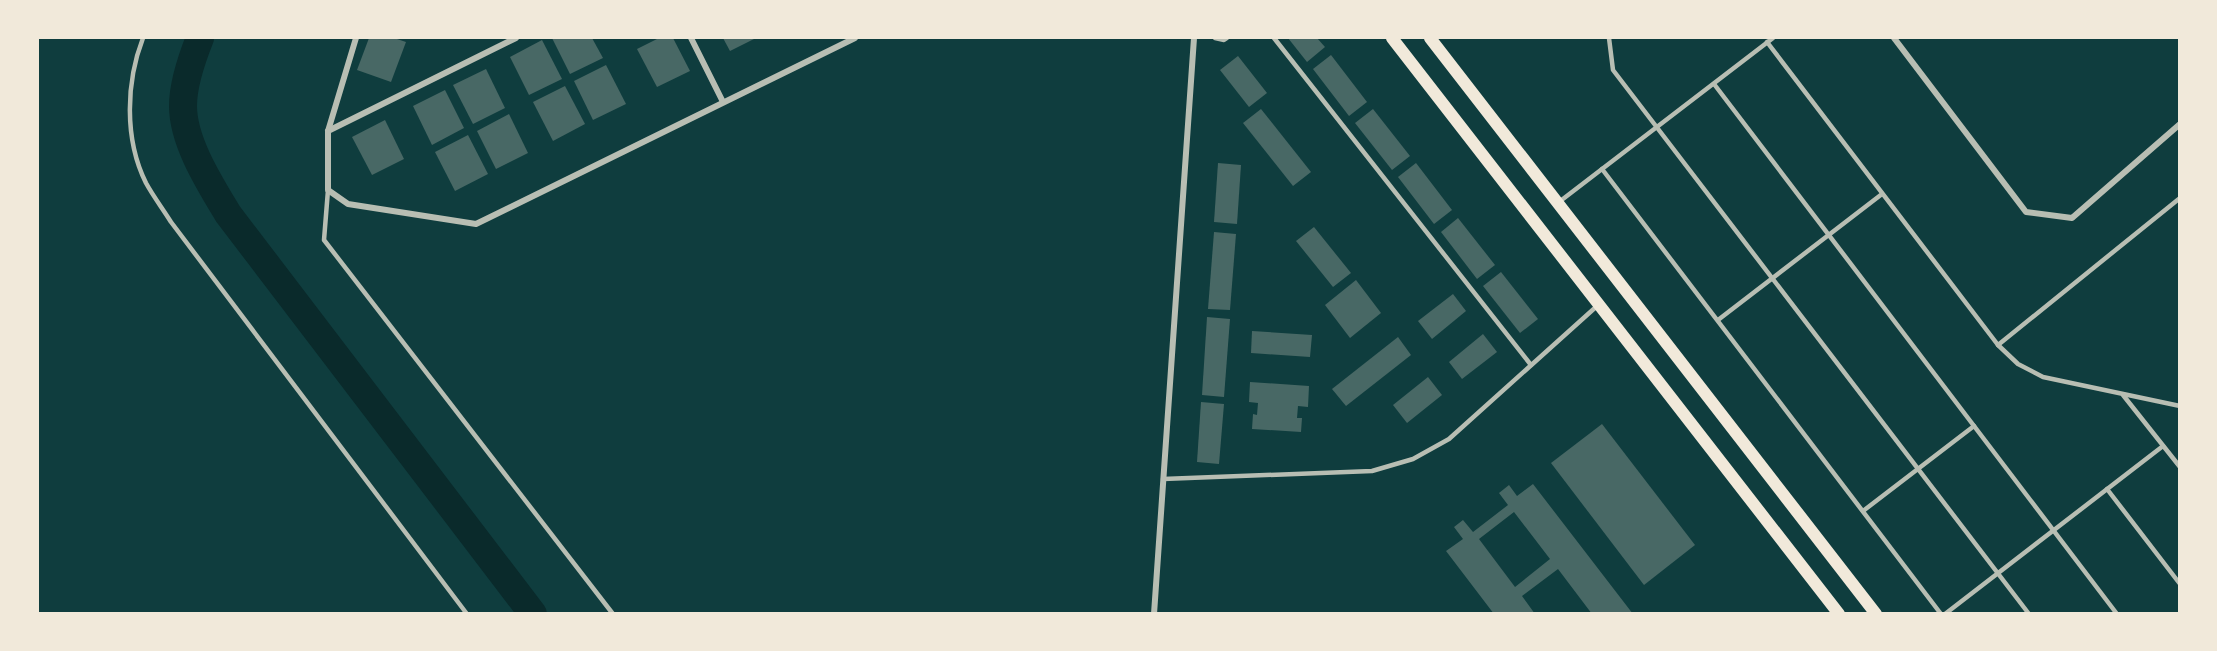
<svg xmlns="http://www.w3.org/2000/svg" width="2217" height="651" font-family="Roboto,sans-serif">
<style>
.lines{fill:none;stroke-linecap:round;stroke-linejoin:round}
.river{stroke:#0a2a2b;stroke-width:28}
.building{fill:#486865;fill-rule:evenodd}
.service{stroke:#b8beb3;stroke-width:4.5}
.minor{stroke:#b8beb3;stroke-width:6}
.secondary{stroke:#f1e9da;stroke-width:12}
</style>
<rect width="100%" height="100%" fill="#0f3d3e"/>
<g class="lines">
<path class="river" d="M200,38C192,58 183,84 183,106C183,142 210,184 228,214L533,614"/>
</g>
<g class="building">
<path d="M369,38H394L406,42L391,82L357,70Z"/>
<path d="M552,38H592L603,58L570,74Z"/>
<path d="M659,38H673L690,71L657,87L637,49Z"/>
<path d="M723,38H756L730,51Z"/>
<path d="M1288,38H1317L1325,47L1307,62Z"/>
<path d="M542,40L562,79L529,95L510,57Z"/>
<path d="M1331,55L1367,102L1349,116L1313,69Z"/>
<path d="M1238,56L1267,93L1249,107L1220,70Z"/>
<path d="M606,65L626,104L593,120L574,81Z"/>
<path d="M486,69L505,108L473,124L453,85Z"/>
<path d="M565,86L585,124L553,141L533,102Z"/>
<path d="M445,90L464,128L432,145L413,106Z"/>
<path d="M1261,109L1311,172L1293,186L1243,123Z"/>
<path d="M1373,109L1410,156L1392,170L1355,123Z"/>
<path d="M509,114L528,153L496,169L477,131Z"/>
<path d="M385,120L404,159L372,175L352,137Z"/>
<path d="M468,135L488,174L455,191L435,152Z"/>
<path d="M1218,163L1241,165L1237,224L1214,222Z"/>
<path d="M1416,163L1452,210L1434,224L1398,177Z"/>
<path d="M1458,218L1495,265L1477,279L1441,232Z"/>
<path d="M1314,227L1351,273L1333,287L1296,241Z"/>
<path d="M1214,232L1236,234L1230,310L1208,309Z"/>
<path d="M1501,272L1538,319L1520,333L1483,286Z"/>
<path d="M1356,280L1381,313L1350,338L1325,305Z"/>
<path d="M1453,294L1466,311L1432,339L1418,321Z"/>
<path d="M1207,317L1230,319L1224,397L1202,395Z"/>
<path d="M1252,331L1312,335L1310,357L1251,353Z"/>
<path d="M1483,334L1497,352L1462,379L1449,362Z"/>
<path d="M1398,337L1411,355L1346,406L1332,389Z"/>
<path d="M1428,377L1442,395L1407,423L1393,405Z"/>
<path d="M1250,382L1309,386L1308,407L1298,406L1297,418H1302L1301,432L1252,429L1253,414L1257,415L1258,403L1249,402Z"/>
<path d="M1201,402L1224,404L1219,464L1197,462Z"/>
<path d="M1602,424L1695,545L1644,585L1551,463Z"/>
<path d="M1533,484L1633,614H1592L1558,569L1522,596L1535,614H1494L1446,551L1463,539L1454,527L1463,520L1473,532L1508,505L1499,493L1509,485L1517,496ZM1514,512L1550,559L1515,587L1479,539Z"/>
</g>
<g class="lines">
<g class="service">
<path d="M143,38C126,82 124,139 146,183C153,196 163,209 171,222L467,614"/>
<path d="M1215,38L1224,40L1227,38"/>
<path d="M1274,38L1531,365"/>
<path d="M1609,38L1613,70L2029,614"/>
<path d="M1767,42L1998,345L2018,364L2043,377L2180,406"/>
<path d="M1714,84L2117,614"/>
<path d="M1602,169L1941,614"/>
<path d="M328,190L324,240L613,614"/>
<path d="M1559,202L1773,38"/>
<path d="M1718,320L1882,194"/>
<path d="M1998,345L2180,198"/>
<path d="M2123,395L2180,467"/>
<path d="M1163,479L1372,471L1413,459L1449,439L1597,306"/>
<path d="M2107,489L2180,584"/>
<path d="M1863,511L1974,426"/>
<path d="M1945,614L2163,446"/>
</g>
<g class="minor">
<path d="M356,38L328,131V190L348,204L476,224L855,38"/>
<path d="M691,38L723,102"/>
<path d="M1894,38L2026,212L2072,218L2180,124"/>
<path d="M328,131L516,38"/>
<path d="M1154,614L1194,38"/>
</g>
<g class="secondary">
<path d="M1392,38L1839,614"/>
<path d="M1430,38L1876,614"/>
</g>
</g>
<rect width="2217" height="651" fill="none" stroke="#f1e9da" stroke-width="78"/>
</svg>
